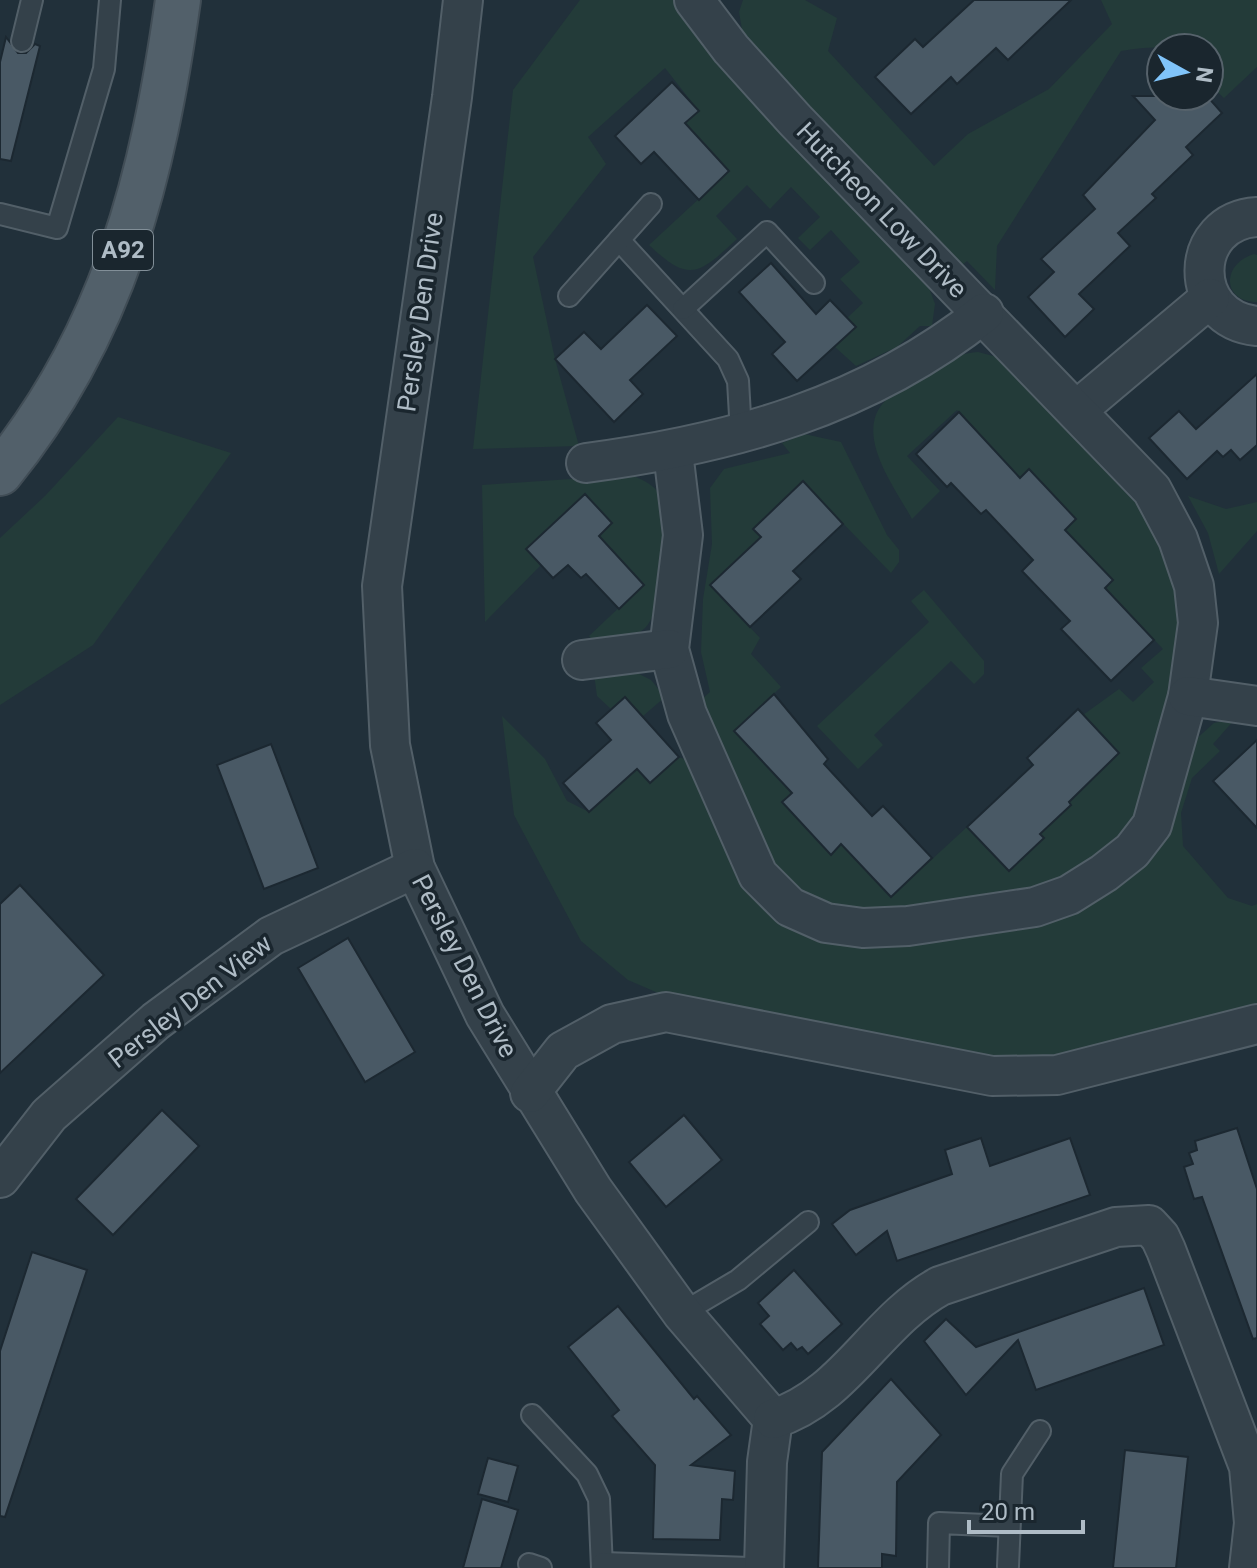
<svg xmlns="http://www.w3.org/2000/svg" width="1257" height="1568" font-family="Roboto,sans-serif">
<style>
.green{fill:#233b39}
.building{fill:#495965;stroke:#1c2831;stroke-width:2}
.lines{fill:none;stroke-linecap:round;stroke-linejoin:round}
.service-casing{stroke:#525f68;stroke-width:24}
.minor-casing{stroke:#525f68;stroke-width:42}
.primary-casing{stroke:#414d56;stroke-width:48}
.service{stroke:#34414a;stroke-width:20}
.minor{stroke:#34414a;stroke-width:38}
.primary{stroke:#52606a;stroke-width:44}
.labels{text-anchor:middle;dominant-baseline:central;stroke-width:7;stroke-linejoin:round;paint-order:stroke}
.shield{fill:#1a262e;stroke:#828f98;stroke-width:2}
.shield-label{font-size:24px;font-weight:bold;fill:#afbcc6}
.street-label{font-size:26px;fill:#afbcc6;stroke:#1a262e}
</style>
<rect width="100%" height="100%" fill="#21303a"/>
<g class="green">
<path d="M580,0H676L782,131L929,288L935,304L932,326H920L897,347L856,366L835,347L855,328L847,318L863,303L840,279L860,262L831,230L810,250L798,238L820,217L791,187L770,209L747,185L716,216L737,239C699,274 690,284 649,245L729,171L685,123L698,110L665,68L588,137L606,164L533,257L555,359L579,446L473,449L513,90Z"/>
<path d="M743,0H805L837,18L828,51L934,166L968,134L1049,89L1112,24L1101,0H1257V67L1224,98L1209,84V48C1178,48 1151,45 1121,51L997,246L995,290L967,261L960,267L743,35L739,12Z"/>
<path d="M1254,254L1257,255V302C1222,302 1221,264 1254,254Z"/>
<path d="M978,352L997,357L1138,505L1161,546L1176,589L1181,628L1176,673L1134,818L1118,843L1032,897L864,911L830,907L799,892L772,865L724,775V748L701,700L710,692L701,652L703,599L712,544L710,488L724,469L790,453L782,443L804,434L841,442L887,535L899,550V562L891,573L803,482L754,529L761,537L711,586L760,638L751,654L781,687L734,732L794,791L783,803L831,854L841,844L891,897L967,827L1009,871L1044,838L1040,834L1071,805L1069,802L1119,754L1083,715L1119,689L1133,702L1154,682L1141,668L1163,649L1105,588L1112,580L1065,530L1076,519L1030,470L1017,480L957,410L907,456L940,491L912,519C895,487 852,433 886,400C896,391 912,386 924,379C946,365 950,354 978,352Z"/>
<path d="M118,417L231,453L93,645L0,705V538L45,496Z"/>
<path d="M631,475C646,481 657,486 663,501C671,524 663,609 646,627C632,641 612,640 594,642L589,636L644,584L599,536L527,549L541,565L485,622L482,485Z"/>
<path d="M1188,496L1226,509L1257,502V531L1219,574L1208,533Z"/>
<path d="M924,590L984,661V674L974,684L951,661L874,735L883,745L858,769L817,726L929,622L911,601Z"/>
<path d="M633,671L651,680L665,697L643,716L625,697L611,709L597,696L594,674Z"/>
<path d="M502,716L545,759L567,801L589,812L637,769L650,783L679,757L692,762L784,925L1114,879L1142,867L1168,828L1194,741L1214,723L1235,719L1213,744L1220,751L1192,778L1181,813L1183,846L1228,898L1252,906L1257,904V1006L1070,1055L988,1062L672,999L628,980L581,941L514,815Z"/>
</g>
<g class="building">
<path d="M974,0H1071L1008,60L996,48L957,84L951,77L911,114L875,77L915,39L923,47Z"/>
<path d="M6,37L18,53H26L35,44L40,46L11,161L0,159V62Z"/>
<path d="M672,82L699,111L685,123L729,171L699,200L654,152L641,164L615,136Z"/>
<path d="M1133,96H1207L1222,113L1186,147L1193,155L1152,194L1156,198L1118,233L1130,246L1079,294L1094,309L1065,337L1028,297L1054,272L1041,259L1095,209L1083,195L1155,120Z"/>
<path d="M771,263L816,314L830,300L856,327L797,381L772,354L785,342L739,292Z"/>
<path d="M647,305L677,336L630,380L643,394L614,422L555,359L584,332L601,349Z"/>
<path d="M1257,374V445L1240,460L1231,450L1223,457L1217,451L1187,479L1149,438L1179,411L1196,429Z"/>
<path d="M959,412L1020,478L1029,469L1076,519L1065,530L1113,580L1105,588L1154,640L1111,681L1061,629L1070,621L1022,571L1033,560L986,510L981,514L951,483L947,487L916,454Z"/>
<path d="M803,481L843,524L793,571L801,579L750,627L710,585L761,537L753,529Z"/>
<path d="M585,494L612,523L599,536L644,585L619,609L586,574L581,578L568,565L553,578L526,549Z"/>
<path d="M774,694L828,759L824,764L872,816L883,806L932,858L891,897L841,844L831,855L782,802L792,793L734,731Z"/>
<path d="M625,697L679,757L650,783L637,769L589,812L563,783L611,740L596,723Z"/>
<path d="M1078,709L1119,753L1069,802L1071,805L1040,834L1044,838L1009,871L967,827L1033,765L1027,758Z"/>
<path d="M1257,740V828L1213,781Z"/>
<path d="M271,744L318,868L264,889L217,765Z"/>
<path d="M20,885L104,975L0,1073V904Z"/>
<path d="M348,938L415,1052L365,1082L298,968Z"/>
<path d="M162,1110L199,1146L113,1235L76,1199Z"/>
<path d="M684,1115L722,1160L666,1207L629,1162Z"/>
<path d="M1237,1128L1257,1189V1338L1253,1339L1202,1197L1194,1199L1184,1167L1193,1164L1189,1153L1197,1150L1195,1141Z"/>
<path d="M981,1138L990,1166L1070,1138L1090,1195L897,1261L887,1231L856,1255L832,1224L850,1210L952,1174L945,1150Z"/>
<path d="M32,1252L87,1270L5,1517L0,1516V1351Z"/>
<path d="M794,1270L842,1324L808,1354L802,1347L797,1350L791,1343L783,1350L760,1324L769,1316L758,1303Z"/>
<path d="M1144,1288L1164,1345L1036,1390L1018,1340L966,1395L924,1341L946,1319L976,1347Z"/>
<path d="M618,1306L694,1399L697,1396L731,1435L691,1465L735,1471L733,1500L722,1499L720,1540L653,1539L655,1465L612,1416L619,1410L568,1347Z"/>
<path d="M891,1379L941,1435L897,1482L896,1556L882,1554V1568H818L822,1452Z"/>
<path d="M1125,1450L1188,1457L1176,1568H1113Z"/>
<path d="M488,1458L518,1466L508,1502L478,1494Z"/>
<path d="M482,1499L518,1510L501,1568H463Z"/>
</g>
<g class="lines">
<defs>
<g id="service">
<path d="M22,41L32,0"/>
<path d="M0,214L57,228L104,69L110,0"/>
<path d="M619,240L728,359L738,381L741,433"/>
<path d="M569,296L651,204"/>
<path d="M683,309L767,232L814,283"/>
<path d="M682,1313L738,1280L808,1222"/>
<path d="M532,1415L587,1474L599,1499L602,1568"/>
<path d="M603,1563L750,1568"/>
<path d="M529,1564L541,1568"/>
<path d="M1008,1566L1012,1474L1040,1431"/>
<path d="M938,1568L939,1523L1009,1526"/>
</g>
<g id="minor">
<path d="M463,0L452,97L382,586L390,745L415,868L485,1015L593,1190L682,1313L773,1419L767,1462L764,1568"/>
<path d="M1257,217C1188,221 1186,319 1257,326"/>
<path d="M1078,409L1210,298"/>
<path d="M673,452L683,535L669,649L687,714L758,875L790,907L826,923L863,928L908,926L1035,907L1069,895L1104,873L1132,851L1152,825L1188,696L1198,623L1194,586L1178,539L1152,490L795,120L731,49L694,0"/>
<path d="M586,463C731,444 868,406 984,313"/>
<path d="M582,660L669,649"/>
<path d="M1188,696L1257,706"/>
<path d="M530,1093L563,1051L612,1024L666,1012L992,1076L1057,1075L1257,1024"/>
<path d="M0,1178L49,1115L156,1021L271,936L415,868"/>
<path d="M773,1419C845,1397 876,1321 940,1286L1116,1227L1149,1225L1160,1237L1166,1250L1249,1467L1254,1523L1249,1568"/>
</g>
<path id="primary" d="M0,473C115,331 153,177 178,0"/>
</defs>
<use href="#service" class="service-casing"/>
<use href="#minor" class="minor-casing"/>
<use href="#primary" class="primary-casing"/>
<use href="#service" class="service"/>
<use href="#minor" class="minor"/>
<use href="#primary" class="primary"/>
</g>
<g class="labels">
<rect class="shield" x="93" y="230" width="60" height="40" rx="6"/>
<g class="shield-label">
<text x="123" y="250">A92</text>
</g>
<g class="street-label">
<text transform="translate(882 210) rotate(46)">Hutcheon Low Drive</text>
<text transform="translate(420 312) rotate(-82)">Persley Den Drive</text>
<text transform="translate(465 966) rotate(63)">Persley Den Drive</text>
<text transform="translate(190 1001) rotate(-38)">Persley Den View</text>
</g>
</g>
<g transform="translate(1185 72) rotate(98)"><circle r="38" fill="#1a262e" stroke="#56626b" stroke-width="2"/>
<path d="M0-6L14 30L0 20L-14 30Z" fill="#80c4fa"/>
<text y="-12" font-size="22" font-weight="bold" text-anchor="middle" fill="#afbcc6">N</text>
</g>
<path d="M969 1520v12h114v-12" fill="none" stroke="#afbcc6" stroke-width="4"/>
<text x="981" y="1520" font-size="24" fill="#afbcc6" stroke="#1a262e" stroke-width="6" paint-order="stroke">20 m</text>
</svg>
